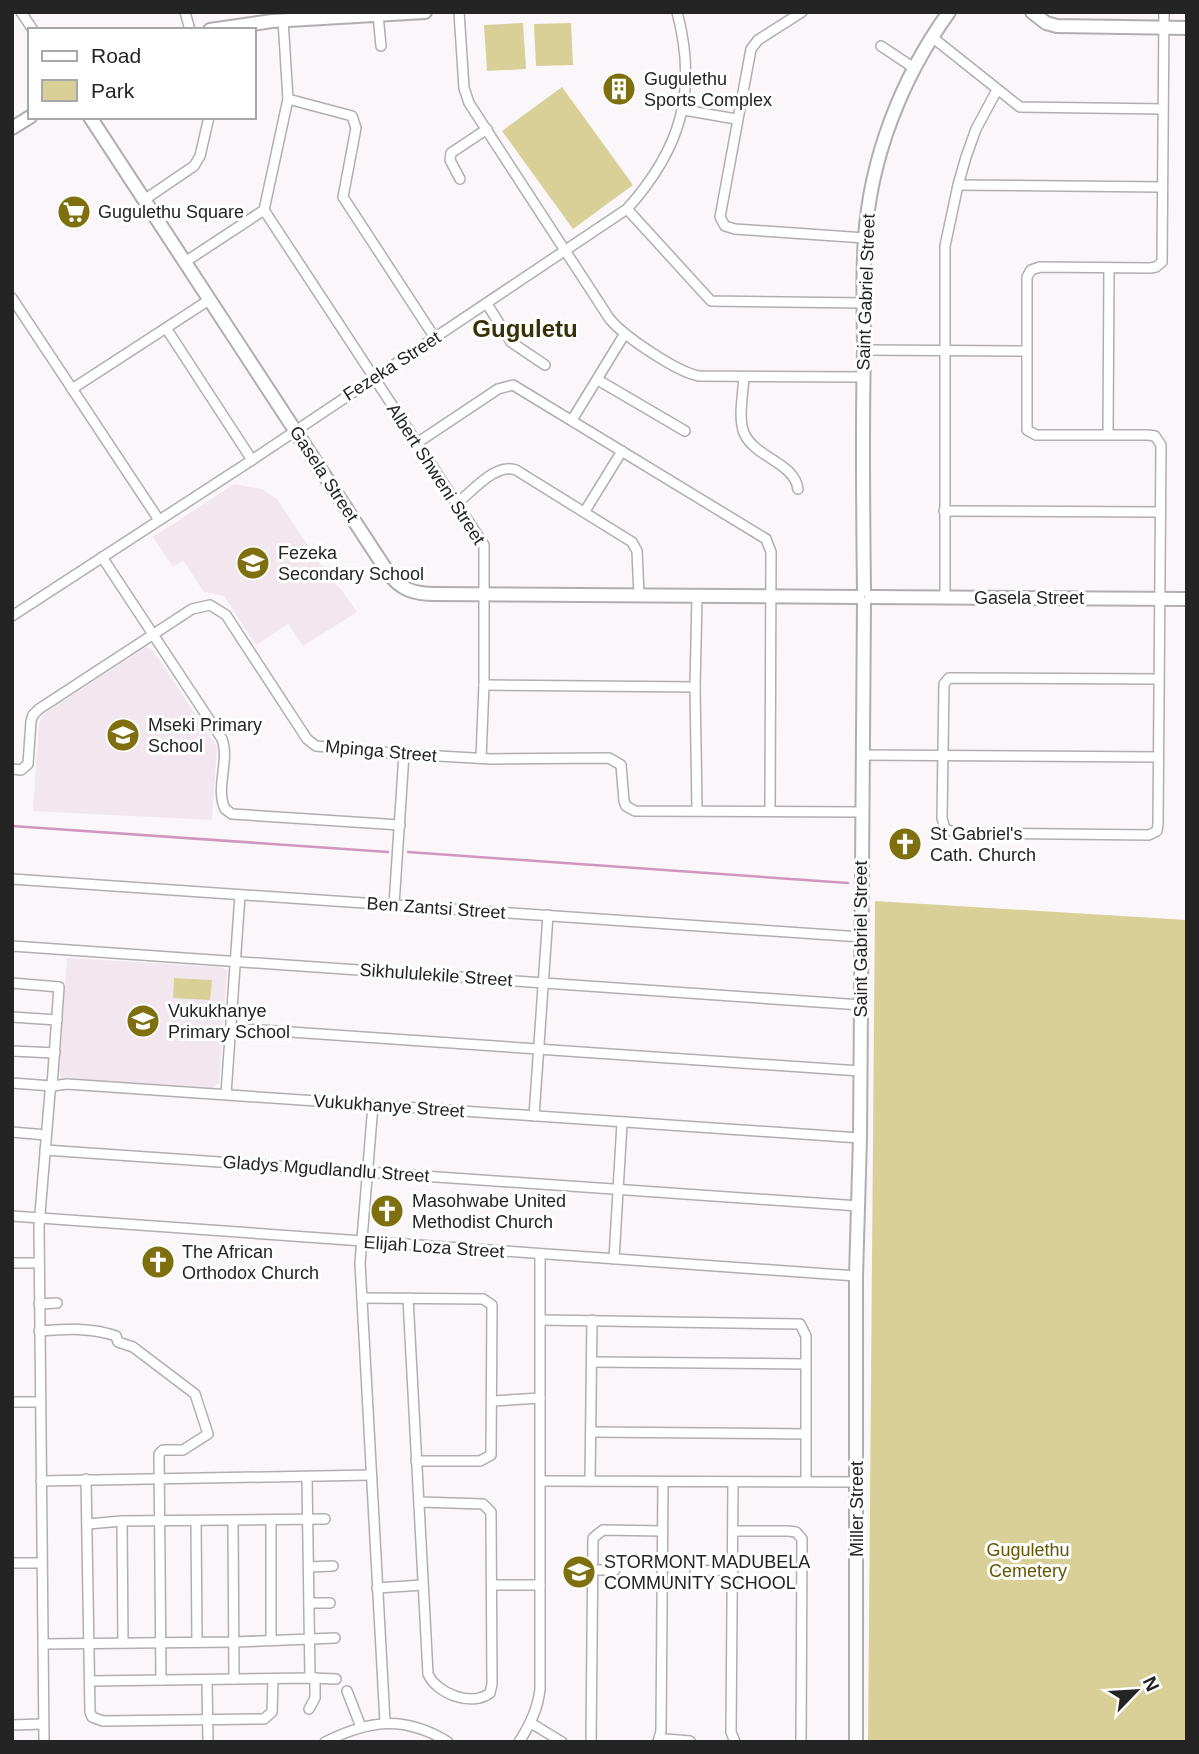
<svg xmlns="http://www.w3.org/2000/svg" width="1199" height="1754" font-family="Helvetica,sans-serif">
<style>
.built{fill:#f2e7ee}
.green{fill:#d9d098}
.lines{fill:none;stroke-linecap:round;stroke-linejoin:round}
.stream{stroke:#d096be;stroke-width:2.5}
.street-casing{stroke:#b2aeb0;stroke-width:12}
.secondary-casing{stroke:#b2aeb0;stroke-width:16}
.street{stroke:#fff;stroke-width:9}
.secondary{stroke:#fff;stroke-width:12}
.labels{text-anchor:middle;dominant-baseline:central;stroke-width:6;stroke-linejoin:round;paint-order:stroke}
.poi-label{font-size:18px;fill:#252425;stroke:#fff;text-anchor:start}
.street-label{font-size:18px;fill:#252425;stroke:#fff}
.park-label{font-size:18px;fill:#625601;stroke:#fff}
.district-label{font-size:24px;font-weight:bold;fill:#383106;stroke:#fff}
</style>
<rect width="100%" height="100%" fill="#faf6f9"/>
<g class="built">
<path d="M234,484L262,489L277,499L332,581L340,588L357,612L303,646L288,624L256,645L224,596L204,592L183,560L173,567L153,537Z"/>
<path d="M146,647L152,649L217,747L212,820L33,811L39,723L45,713Z"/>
<path d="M67,958L219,967L227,970L219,1083L212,1088L62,1079L59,1071Z"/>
</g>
<g class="green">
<path d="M523,23L526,69L487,71L484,25Z"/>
<path d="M571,23L573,65L536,66L534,24Z"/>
<path d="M562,87L633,185L573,229L502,131Z"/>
<path d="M875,901L1187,920V1742H868Z"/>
<path d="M174,978L212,980L210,1000L173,998Z"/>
</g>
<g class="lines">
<g class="stream">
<path d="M12,826L388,852"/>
<path d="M408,852L848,883"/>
</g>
<defs>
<g id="street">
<path d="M21,12L33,30"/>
<path d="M185,12L190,30"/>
<path d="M459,12L464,88L469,103L609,318C623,336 677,372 699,376L862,377"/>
<path d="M802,12L758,40L751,49L720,217L725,226L735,229L865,238"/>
<path d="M378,15L381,46"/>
<path d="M283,20L288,99L264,210L484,545V685L481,758"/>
<path d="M932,37L1020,107L1163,109"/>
<path d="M881,46L914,68"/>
<path d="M288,99L352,116L356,128L343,197L435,338"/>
<path d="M684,110L736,119"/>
<path d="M460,179L450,160L451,153L487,129"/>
<path d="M958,185L1162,187"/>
<path d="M144,200L194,166L200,156L209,117"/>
<path d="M627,209L711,301L863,303"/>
<path d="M185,262L264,210"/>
<path d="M12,298L159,520"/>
<path d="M487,304L511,342L545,365"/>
<path d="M166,328L252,460"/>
<path d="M864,350L1026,351"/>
<path d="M744,377C743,394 738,418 744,433C755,458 794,462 798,489"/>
<path d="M598,380L685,431"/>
<path d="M72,389L209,300"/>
<path d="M572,420L624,335"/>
<path d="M1108,434L1109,268"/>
<path d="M417,443L498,389L513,385L766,539L771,552L770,811"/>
<path d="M457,503C472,492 496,462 516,470L632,542L637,551L639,595"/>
<path d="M585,511L622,451"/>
<path d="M944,511L1160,512"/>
<path d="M102,557L222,739C230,761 215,788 225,809L232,814L400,825"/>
<path d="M945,597V246L958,185L966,157L976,129L997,90"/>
<path d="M12,616L252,460L627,209C681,149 698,91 677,12"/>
<path d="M1159,679L949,678L944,684L942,818L945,829L957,833L1149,835L1157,831L1158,824L1161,445L1155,436L1148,435H1036L1027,430V277L1031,270L1040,267L1150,268L1156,267L1162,262L1164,12"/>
<path d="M484,685L695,687"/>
<path d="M862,755L1158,757"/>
<path d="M12,769L21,770L28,764L31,721L33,715L39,709L192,609L210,605L226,615L307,739L316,746L404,754L491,759L609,758L621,765L624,801L626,806L635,811L862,812"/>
<path d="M697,810L695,687L697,596"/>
<path d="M12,879L861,937"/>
<path d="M394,905L404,754"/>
<path d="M12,946L861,1005"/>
<path d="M12,983L59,987L52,1086L12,1083"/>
<path d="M12,1017L57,1020"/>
<path d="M231,1028L860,1071"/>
<path d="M12,1051L55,1053"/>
<path d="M226,1094L240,895"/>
<path d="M373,1105L360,1263L385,1722"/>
<path d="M534,1116L548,915"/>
<path d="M12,1132L46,1135"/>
<path d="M45,1150L859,1206"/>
<path d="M12,1216L856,1276"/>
<path d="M614,1259L622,1123"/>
<path d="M12,1263H39"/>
<path d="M362,1298L483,1299L492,1305L491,1455L480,1461H416"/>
<path d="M408,1298L428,1674C437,1694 472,1707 490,1693L492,1684L491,1512L483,1504L419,1502"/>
<path d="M39,1304L57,1303"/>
<path d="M541,1320L800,1324L806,1336V1481"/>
<path d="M39,1331C66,1329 91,1327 116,1336L118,1342L133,1347L195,1394L208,1434L183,1450H163L159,1454L161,1680"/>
<path d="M592,1362L805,1364"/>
<path d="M493,1401L540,1398"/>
<path d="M12,1402H40"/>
<path d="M591,1432L805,1434"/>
<path d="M307,1477L310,1678"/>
<path d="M86,1479L90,1712L92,1717L103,1721L264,1719L272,1712L273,1679"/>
<path d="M590,1480L592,1320"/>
<path d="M41,1481L371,1475"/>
<path d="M541,1481L857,1482"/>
<path d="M733,1483L731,1732L735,1742"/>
<path d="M271,1520V1640"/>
<path d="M122,1521L123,1643"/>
<path d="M196,1521L197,1642"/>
<path d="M233,1521L234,1679"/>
<path d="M88,1524L122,1521L325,1519"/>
<path d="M734,1531H788L796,1532L802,1539L801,1742"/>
<path d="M12,1563H41"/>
<path d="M309,1567L333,1566"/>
<path d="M592,1570H615"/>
<path d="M695,1571L733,1570"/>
<path d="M493,1585H540"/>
<path d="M377,1588L423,1585"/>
<path d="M309,1603H330"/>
<path d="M43,1644L234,1642L335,1638"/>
<path d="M90,1681L310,1678L336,1679"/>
<path d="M207,1681L208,1742"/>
<path d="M347,1691L361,1727"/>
<path d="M309,1709L315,1698V1678"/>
<path d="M531,1723L562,1742"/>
<path d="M12,1725L43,1724"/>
<path d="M44,1742L39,1226L50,1092L52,1086L67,1084L860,1138"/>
<path d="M325,1742C369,1720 404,1715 448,1742"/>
<path d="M519,1742C530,1725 538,1709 540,1689V1254"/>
<path d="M591,1742L593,1538L603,1530L662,1531"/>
<path d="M658,1742L661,1731L663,1482"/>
<path d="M658,1742L666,1739L690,1741"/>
</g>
<g id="secondary">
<path d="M1032,12L1046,23L1057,26L1187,28"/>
<path d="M210,30L272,21L425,12"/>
<path d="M90,117L387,571C400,590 414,594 436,594L858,597"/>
<path d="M12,128L30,117"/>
<path d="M864,590C863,510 862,430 864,350C864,313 862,276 865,239C870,158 902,77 949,12"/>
<path d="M871,597L1187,599"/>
<path d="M856,1742V1276L860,1138L864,603"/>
</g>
</defs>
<use href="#street" class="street-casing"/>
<use href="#secondary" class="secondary-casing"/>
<use href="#street" class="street"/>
<use href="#secondary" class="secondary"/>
</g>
<defs>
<symbol id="building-disc" viewBox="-11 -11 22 22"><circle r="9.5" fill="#7f700f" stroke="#fff"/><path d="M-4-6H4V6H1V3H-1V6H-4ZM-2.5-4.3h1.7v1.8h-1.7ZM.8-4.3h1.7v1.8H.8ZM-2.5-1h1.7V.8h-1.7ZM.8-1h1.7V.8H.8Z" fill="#fff"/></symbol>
<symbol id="supermarket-disc" viewBox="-11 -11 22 22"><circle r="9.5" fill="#7f700f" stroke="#fff"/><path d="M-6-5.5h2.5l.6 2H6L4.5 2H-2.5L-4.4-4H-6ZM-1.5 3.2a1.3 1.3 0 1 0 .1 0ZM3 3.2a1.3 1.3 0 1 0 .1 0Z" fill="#fff"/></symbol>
<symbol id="school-disc" viewBox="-11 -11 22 22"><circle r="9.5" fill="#7f700f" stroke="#fff"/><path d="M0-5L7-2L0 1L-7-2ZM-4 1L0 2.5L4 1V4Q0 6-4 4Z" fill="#fff"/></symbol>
<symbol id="church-disc" viewBox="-11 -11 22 22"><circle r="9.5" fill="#7f700f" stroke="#fff"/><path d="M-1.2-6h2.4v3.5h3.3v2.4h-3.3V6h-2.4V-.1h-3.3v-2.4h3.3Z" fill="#fff"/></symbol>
</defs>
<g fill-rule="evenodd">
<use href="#building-disc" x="600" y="70" width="38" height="38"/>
<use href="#supermarket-disc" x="55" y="193" width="38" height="38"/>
<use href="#school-disc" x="234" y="544" width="38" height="38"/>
<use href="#school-disc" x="104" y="716" width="38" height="38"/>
<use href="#church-disc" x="886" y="825" width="38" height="38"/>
<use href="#school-disc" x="124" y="1002" width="38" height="38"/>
<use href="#church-disc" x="368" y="1192" width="38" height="38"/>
<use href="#church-disc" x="139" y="1243" width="38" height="38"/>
<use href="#school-disc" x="560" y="1553" width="38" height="38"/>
</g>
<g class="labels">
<g class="poi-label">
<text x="644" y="79">Gugulethu<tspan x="644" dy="21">Sports Complex</tspan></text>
<text x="98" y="212">Gugulethu Square</text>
<text x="278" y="553">Fezeka<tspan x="278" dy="21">Secondary School</tspan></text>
<text x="148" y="725">Mseki Primary<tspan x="148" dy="21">School</tspan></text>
<text x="930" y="834">St Gabriel's<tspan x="930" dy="21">Cath. Church</tspan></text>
<text x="168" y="1011">Vukukhanye<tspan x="168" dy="21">Primary School</tspan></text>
<text x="412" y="1201">Masohwabe United<tspan x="412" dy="21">Methodist Church</tspan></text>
<text x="182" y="1252">The African<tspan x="182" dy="21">Orthodox Church</tspan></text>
<text x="604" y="1562">STORMONT MADUBELA<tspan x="604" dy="21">COMMUNITY SCHOOL</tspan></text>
</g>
<g class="street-label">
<text transform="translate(866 292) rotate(-88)">Saint Gabriel Street</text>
<text transform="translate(392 366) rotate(-33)">Fezeka Street</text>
<text transform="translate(324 474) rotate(57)">Gasela Street</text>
<text transform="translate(436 474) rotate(57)">Albert Shweni Street</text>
<text x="1029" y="598">Gasela Street</text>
<text transform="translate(381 751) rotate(5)">Mpinga Street</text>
<text transform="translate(436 908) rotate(4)">Ben Zantsi Street</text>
<text transform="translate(861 939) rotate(-90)">Saint Gabriel Street</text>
<text transform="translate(436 975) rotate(4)">Sikhululekile Street</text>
<text transform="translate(389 1106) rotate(4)">Vukukhanye Street</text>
<text transform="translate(326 1169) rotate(4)">Gladys Mgudlandlu Street</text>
<text transform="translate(434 1247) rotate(4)">Elijah Loza Street</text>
<text transform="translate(857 1509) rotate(-90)">Miller Street</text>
</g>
<g class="park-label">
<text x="1028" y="1550">Gugulethu<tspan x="1028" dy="21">Cemetery</tspan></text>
</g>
<g class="district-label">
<text x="525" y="328">Guguletu</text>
</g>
</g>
<rect width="1199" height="1754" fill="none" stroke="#252425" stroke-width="28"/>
<rect x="28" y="28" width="228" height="91" fill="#ffffff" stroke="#a8a7a8" stroke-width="2"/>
<rect x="42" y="51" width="35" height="10" fill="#ffffff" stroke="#a8a7a8" stroke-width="2"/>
<text x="91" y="63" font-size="21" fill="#252425">Road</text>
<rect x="42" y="80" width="35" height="21" fill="#d9d098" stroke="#a8a7a8" stroke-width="2"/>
<text x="91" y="98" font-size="21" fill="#252425">Park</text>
<g transform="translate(1136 1691) rotate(65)" stroke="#ffffff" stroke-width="5" paint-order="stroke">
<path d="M0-5L12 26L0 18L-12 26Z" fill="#252425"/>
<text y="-10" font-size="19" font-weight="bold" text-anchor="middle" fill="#252425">N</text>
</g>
</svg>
